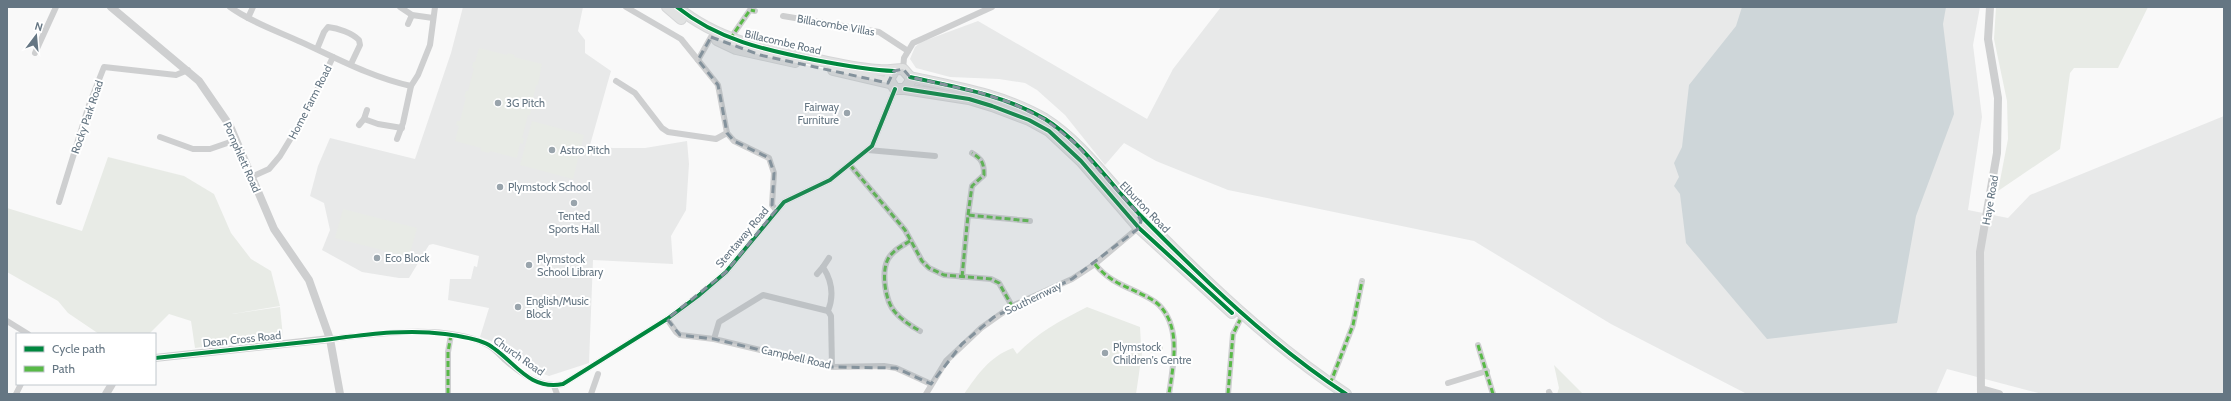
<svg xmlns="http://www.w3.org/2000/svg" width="2231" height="401" font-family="Cabin,sans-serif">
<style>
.built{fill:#e8e9e9}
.green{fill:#e8ebe6}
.water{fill:#ced6d9}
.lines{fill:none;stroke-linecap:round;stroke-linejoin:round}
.primary-casing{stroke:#d5d6d7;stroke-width:12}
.minor{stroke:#cecfd0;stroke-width:6}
.tertiary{stroke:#cecfd0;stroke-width:8}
.primary{stroke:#e1e2e2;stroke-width:10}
.quiet{stroke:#58b947;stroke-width:3;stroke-dasharray:6 3;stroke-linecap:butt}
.cycleway-casing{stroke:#fff;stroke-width:6}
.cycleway{stroke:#00873e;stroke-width:4}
.marked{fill:#84929c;fill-opacity:0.2;stroke:#84929c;stroke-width:3;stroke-dasharray:8 5;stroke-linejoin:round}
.poi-dot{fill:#99a4ac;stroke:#fff;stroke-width:1.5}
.labels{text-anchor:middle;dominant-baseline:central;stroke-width:4;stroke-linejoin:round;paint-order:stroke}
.street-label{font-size:11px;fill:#657683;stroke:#fff}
.poi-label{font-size:11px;fill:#657683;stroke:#fff;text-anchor:start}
</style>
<rect width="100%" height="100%" fill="#f9f9f9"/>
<g class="built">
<path d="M463,7H583L578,31L585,40V53L611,71L590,145L613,148H645L687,141L689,164L686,210L671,236L673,264L593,260L589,363L549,376L526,367L491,341L480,337L489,308L448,300L450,279H471L474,266L477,267L479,256L433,244L429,245L409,278H399L362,272L322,250L330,230L324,203L310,196L318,166L330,138L415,159L451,53Z"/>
<path d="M1221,7H1980L1973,45L1982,117L1968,210L2008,218L2030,195L2224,116V394H2042L1947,369L1936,394H1747L1611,324L1474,241L1228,190L1156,161L1124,143L1105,165L1065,115L1037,90L1025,83L999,79L950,77L916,68L910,59L915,47L921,42L978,21L1147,119L1173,69Z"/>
</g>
<g class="green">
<path d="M1996,7H2148L2118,68H2074L2070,73L2060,149L1998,191L2008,139L2007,101L1994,39Z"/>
<path d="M479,48L507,55L508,53L515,55L514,57L542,64L538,85H536L530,115H528L522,138H524L523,144L520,143L517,158L490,151L489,153L481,151V148L455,141L459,126L456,125L457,121H460L466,97H464L466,91H468L474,68H472L473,62H475Z"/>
<path d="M532,121L584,135L573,179L520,165Z"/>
<path d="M108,157L184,176L214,194L231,233L251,259L271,271L280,306L232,314L280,307L283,337L195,348L191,321L169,314L149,334H99L68,313L58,301L7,272V208L82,231Z"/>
<path d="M343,209L417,228L409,257L335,238Z"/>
<path d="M1087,307L1140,327L1141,345L1163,344V352L1142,353L1136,394H964C978,374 989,357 1013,348L1017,354C1037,333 1061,320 1087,307Z"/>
<path d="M1554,365L1583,394H1557L1559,388Z"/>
</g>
<path class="water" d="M1742,7H1946L1943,24L1954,114L1916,216L1897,323L1767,339L1686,243L1680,194L1674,186L1679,177L1674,163L1682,147L1689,85L1736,26Z"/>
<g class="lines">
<defs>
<g id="primary">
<path d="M667,7L681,19"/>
<path d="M677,7C718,41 768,50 818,60C838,64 858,69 879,70C887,71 895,69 903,69L910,77V82L905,89H895L889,79L894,71"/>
<path d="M717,40L736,49L795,62"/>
<path d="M833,70L889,83"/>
<path d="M910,77C956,87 1004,95 1045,119C1083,143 1110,184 1141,216C1204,280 1270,344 1346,394"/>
<path d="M905,89L969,99L992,106L1029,120L1049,131L1081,161L1139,228L1232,313"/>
</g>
</defs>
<use href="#primary" class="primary-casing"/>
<g class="minor">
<path d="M230,7C251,22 277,31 301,42C336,58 373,78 411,86"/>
<path d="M400,7L412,15L433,18"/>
<path d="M626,7L681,39L698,60L718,85L727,133"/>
<path d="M783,16L879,32L908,51"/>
<path d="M248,18L253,7"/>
<path d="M408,24L412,15"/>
<path d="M730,39L750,10L755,11"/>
<path d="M317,49L324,32L328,27C338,28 352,33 359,40L360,45L351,64"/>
<path d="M35,53L56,7"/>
<path d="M698,60L711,37"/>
<path d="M903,69L904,58L913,43L992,7"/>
<path d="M616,81L635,93L662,128L668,132L716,139L727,133"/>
<path d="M364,119L378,124L402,128"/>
<path d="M359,125L364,119L367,110"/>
<path d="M727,133L734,141L769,158L774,173L772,205L776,210"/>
<path d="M160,137L193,149H210L236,140"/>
<path d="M397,139L403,123L411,86L418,75L430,45L435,7"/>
<path d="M868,150L935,156"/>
<path d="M850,165L905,230L922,261L929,268L944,275L991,279L999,283L1012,306"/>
<path d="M251,177L269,169L280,156L305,115L333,57"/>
<path d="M59,202L89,105L104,67L176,75L188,70"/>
<path d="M968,215L972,186L984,175C984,163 982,159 972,153"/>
<path d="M910,241C902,246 893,250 888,259C881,272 885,301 895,312C902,320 911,326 920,331"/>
<path d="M829,258L823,267C832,281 834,296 828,311L831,316L832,367"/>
<path d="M1095,264C1106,278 1119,284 1135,291C1143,295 1153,299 1159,305C1182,328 1173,366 1169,394"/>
<path d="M817,274L823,267"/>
<path d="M962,277L968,215L1030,221"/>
<path d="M667,319L676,332L680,335L714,339L832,367L884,366L896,368L931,384"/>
<path d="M7,321L28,334"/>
<path d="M330,339C375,334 446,323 488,345C494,348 499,354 504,359C520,373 541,389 563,384L667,319L698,296L726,272L784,202L830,180L872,146L895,89"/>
<path d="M714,339L719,322L763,295L828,311"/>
<path d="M1478,345L1493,394"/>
<path d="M1448,383L1487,371"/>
<path d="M1330,384L1353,325L1362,281"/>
<path d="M554,386L557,394"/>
<path d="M1549,392L1550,394"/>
<path d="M16,394L21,384"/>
<path d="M448,394V352L451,335"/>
<path d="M591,394L598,374"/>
<path d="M926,394L946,361L981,328L1012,306L1072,279L1095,264L1139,227"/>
<path d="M1228,394L1233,334L1240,320"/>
</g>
<g class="tertiary">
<path d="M111,7L199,81L230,126L274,229L309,280L330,339L340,394"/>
<path d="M155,358L330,339"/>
<path d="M1981,389L1999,394"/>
<path d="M106,394L112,384"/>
<path d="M1981,394L1980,252L1997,153L1998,98L1988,39L1990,7"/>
</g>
<use href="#primary" class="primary"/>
<g class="quiet">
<path d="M730,39L750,10L755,11"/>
<path d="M850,165L905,230L922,261L929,268L944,275L991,279L999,283L1012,306"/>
<path d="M968,215L972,186L984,175C984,163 982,159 972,153"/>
<path d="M910,241C902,246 893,250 888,259C881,272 885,301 895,312C902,320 911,326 920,331"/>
<path d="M1095,264C1106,278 1119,284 1135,291C1143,295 1153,299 1159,305C1182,328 1173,366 1169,394"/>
<path d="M962,277L968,215L1030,221"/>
<path d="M1478,345L1493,394"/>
<path d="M1330,384L1353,325L1362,281"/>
<path d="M448,394V352L451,335"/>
<path d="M1228,394L1233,334L1240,320"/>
</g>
<defs>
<g id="cycleway">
<path d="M677,7C718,40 765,50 815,60C841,65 867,70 894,71"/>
<path d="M910,77C956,87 1004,95 1045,119C1083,143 1110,184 1141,216C1204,280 1270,344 1346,394"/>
<path d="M905,89L969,99L992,106L1029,120L1049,131L1081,161L1139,228L1232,313"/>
<path d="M155,358C208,352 262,347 315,341C358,336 402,328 445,334C458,336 477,338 489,345C514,360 528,391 563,384L667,319L698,296L726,272L784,202L830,180L872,146L895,89"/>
</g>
</defs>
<use href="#cycleway" class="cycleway-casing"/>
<use href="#cycleway" class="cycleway"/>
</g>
<path class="marked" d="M711,37L760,55L888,83L894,71L903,69L910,77L978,92L1012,103L1046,120L1075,143L1135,210L1141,221L1139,228L1072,279L994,317L962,344L931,384L896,368L832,367L714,339L680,335L667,319L726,272L776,210L772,205L774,173L769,158L734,141L727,133L718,85L698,60Z"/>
<g class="poi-dot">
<circle cx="498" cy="103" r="4"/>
<circle cx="847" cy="113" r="4"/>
<circle cx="552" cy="150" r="4"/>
<circle cx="500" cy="187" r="4"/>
<circle cx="574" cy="203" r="4"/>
<circle cx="377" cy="258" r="4"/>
<circle cx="529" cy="265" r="4"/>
<circle cx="518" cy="307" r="4"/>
<circle cx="1105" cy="353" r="4"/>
</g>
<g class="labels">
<g class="street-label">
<text transform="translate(836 25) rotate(10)">Billacombe Villas</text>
<text transform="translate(783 42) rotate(13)">Billacombe Road</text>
<text transform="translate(310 102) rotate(-63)">Home Farm Road</text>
<text transform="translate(87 117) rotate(-71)">Rocky Park Road</text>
<text transform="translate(242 157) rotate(66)">Pomphlett Road</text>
<text transform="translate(1990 200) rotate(-80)">Haye Road</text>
<text transform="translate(1145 207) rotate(46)">Elburton Road</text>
<text transform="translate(742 237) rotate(-50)">Stentaway Road</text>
<text transform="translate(1033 298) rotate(-26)">Southernway</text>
<text transform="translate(242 339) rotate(-6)">Dean Cross Road</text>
<text transform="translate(519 356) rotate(35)">Church Road</text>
<text transform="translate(796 357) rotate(13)">Campbell Road</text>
</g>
<g class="poi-label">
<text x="506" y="103">3G Pitch</text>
<text x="839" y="107" text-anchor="end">Fairway<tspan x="839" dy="13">Furniture</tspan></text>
<text x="560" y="150">Astro Pitch</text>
<text x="508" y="187">Plymstock School</text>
<text x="574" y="216" text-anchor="middle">Tented<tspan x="574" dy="13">Sports Hall</tspan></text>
<text x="385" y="258">Eco Block</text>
<text x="537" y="259">Plymstock<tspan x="537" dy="13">School Library</tspan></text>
<text x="526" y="301">English/Music<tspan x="526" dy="13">Block</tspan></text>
<text x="1113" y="347">Plymstock<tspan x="1113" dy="13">Children's Centre</tspan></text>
</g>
</g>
<rect width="2231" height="401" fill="none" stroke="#657683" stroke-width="16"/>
<rect x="16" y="333" width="140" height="52" fill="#ffffff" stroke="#c1c8cd"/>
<rect x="24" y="346" width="20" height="6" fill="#00873e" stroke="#c1c8cd"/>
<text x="52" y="353" font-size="12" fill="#657683">Cycle path</text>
<rect x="24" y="366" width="20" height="6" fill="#58b947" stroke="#c1c8cd"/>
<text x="52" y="373" font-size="12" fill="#657683">Path</text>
<g transform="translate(36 36) rotate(16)" stroke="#ffffff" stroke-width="3" paint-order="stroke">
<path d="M0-3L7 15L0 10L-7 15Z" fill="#657683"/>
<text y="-6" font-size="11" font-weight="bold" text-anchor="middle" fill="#657683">N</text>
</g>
</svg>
